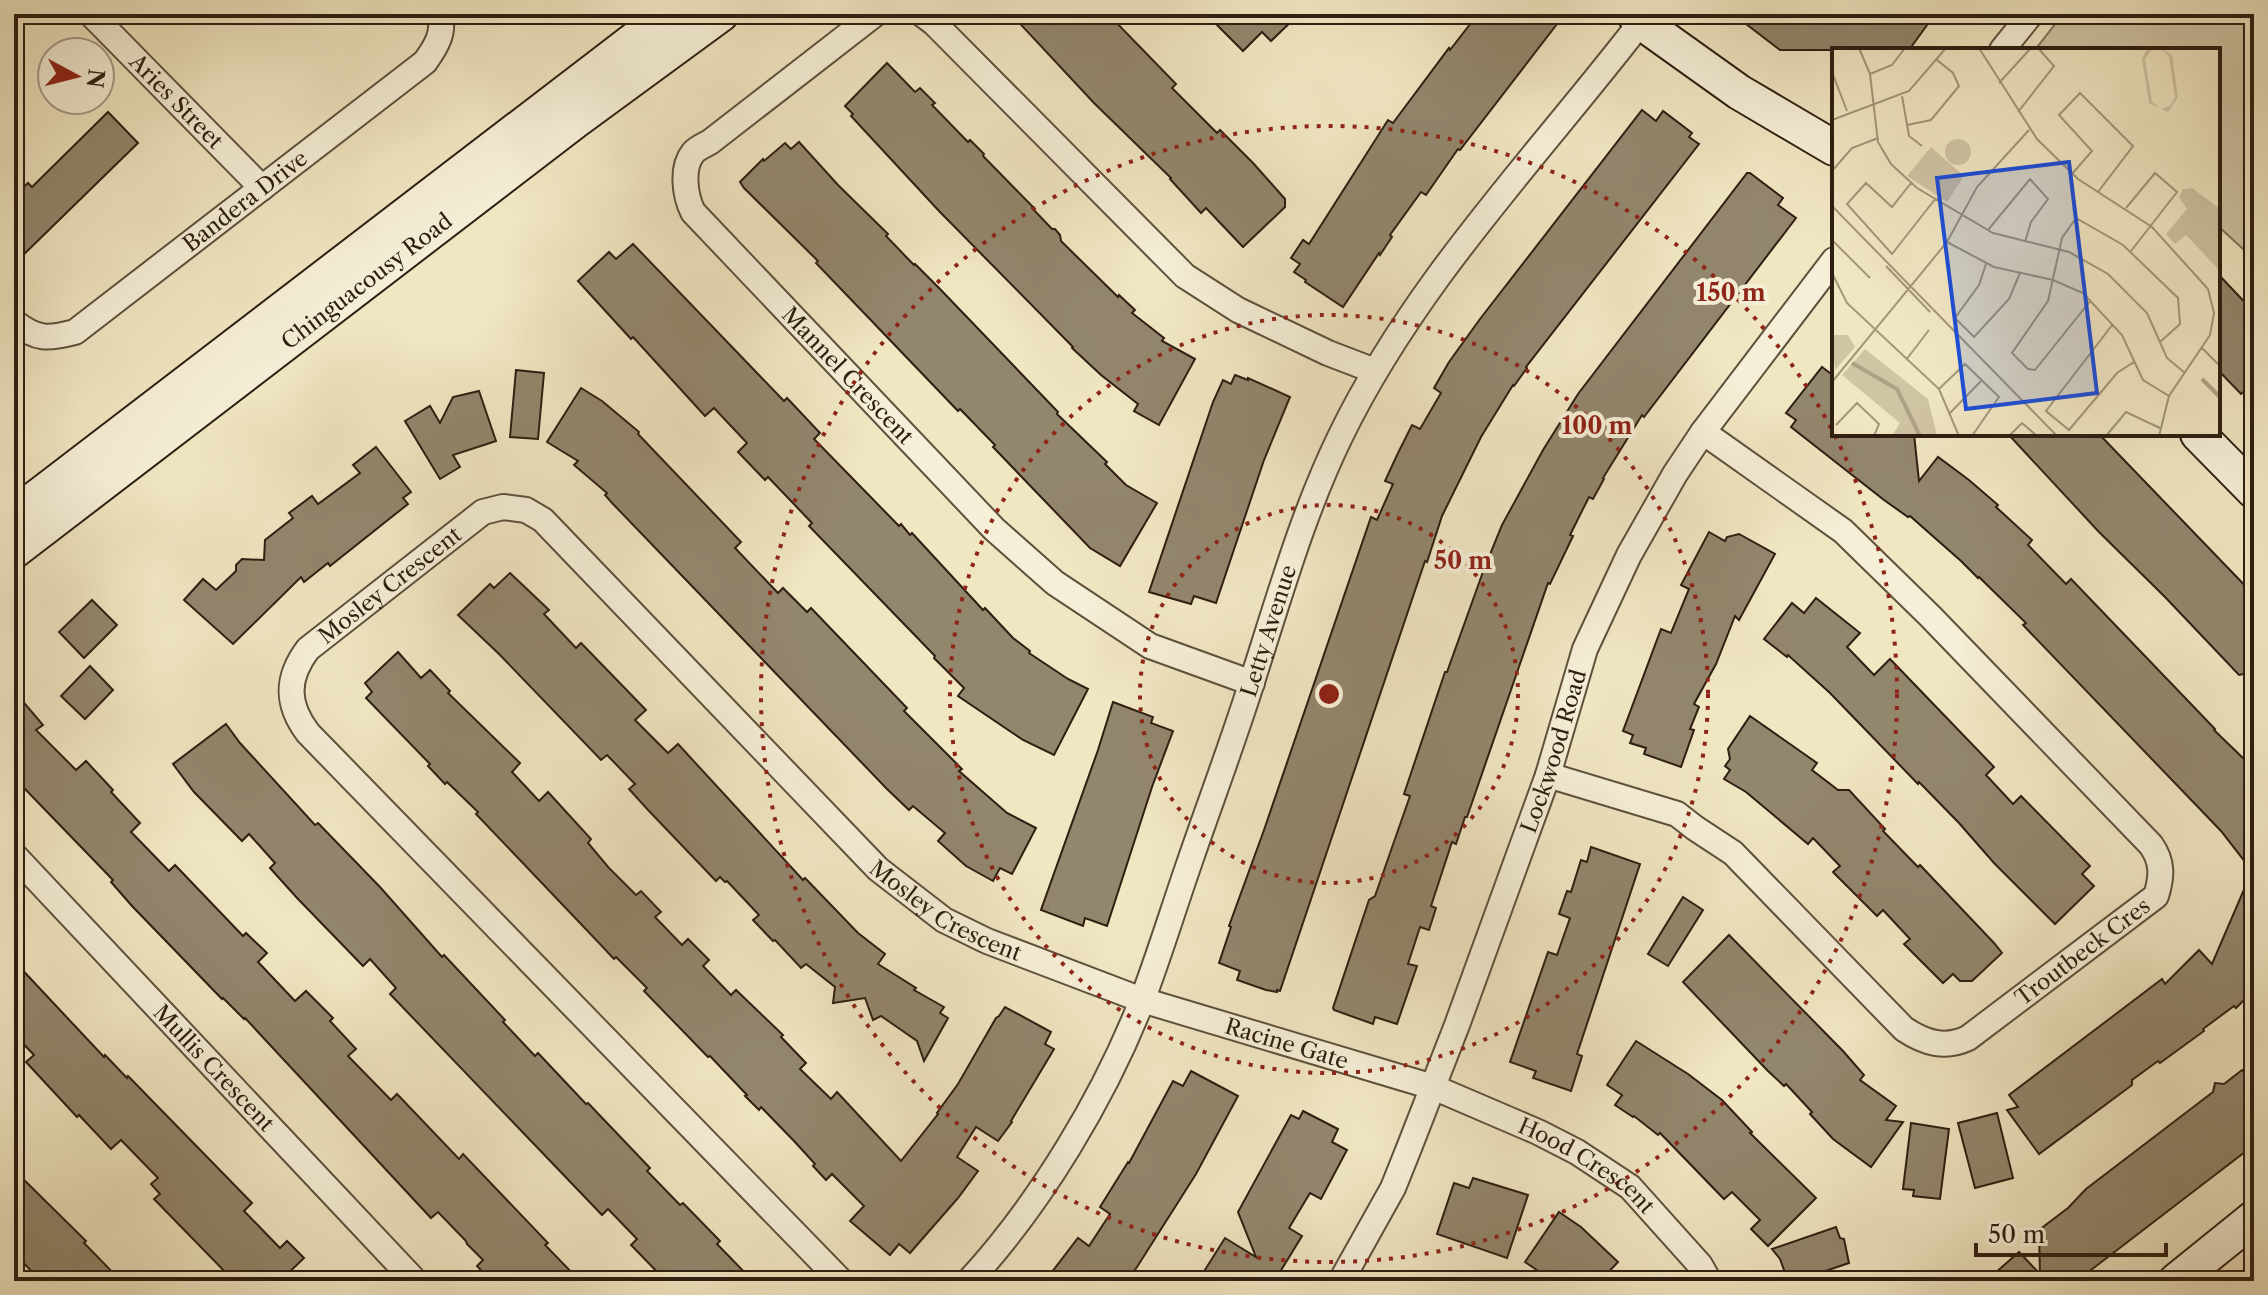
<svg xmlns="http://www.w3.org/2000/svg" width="2268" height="1295" font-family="'Libre Caslon Text',serif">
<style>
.green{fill:#cfc4a4;stroke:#7e715a;stroke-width:2}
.building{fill:#92866d;stroke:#2d1e11;stroke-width:2}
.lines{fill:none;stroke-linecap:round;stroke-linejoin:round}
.street-casing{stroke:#5e503d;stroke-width:28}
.secondary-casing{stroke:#2d1e11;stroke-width:38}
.street{stroke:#f5efd7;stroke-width:24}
.secondary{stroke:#f5efd7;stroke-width:34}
.ring{fill:none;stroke:#8f2418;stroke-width:4;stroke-dasharray:4 8}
.labels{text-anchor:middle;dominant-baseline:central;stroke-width:8;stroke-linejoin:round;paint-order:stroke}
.street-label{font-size:22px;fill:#2d1e11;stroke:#f5efd7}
.inset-river{fill:none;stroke:#aea286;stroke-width:4}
.inset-road{fill:none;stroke:#a2967b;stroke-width:2}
.view{fill:#1d4ed8;fill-opacity:0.15;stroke:#1d4ed8;stroke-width:4}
.inset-edge{fill:none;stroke:#2d1e11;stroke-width:4}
.centre{fill:#8f2418;stroke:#f5efd7;stroke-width:4}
.ring-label{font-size:24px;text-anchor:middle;font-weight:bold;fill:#8f2418;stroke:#f5efd7;stroke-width:8;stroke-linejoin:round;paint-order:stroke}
</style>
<rect width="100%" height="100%" fill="#f0e6c2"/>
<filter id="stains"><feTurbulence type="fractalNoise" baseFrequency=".0025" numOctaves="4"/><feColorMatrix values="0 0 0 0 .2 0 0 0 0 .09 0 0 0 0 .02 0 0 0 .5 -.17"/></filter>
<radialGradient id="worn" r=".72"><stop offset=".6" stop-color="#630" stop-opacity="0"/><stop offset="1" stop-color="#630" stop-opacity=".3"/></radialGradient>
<path class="green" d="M2063,14H2254V259L2218,226V50H2035Z"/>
<g class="building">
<path d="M1011,14H1108L1176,84L1172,88L1217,133L1220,130L1253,163L1285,199V207L1243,247L1206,208L1201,213L1170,179L1171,178L1094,103Z"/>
<path d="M1206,14H1299L1271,41L1262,32L1243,51Z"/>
<path d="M1478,14H1543L1557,24L1460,150L1458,149L1426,195L1421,192L1390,235L1392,237L1380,255L1379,253L1343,307L1305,282L1306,280L1294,272L1300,264L1291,258L1303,240L1309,244L1388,120L1393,123L1449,48L1450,50Z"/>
<path d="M1733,14H1935L1909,50H1780Z"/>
<path d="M887,63L915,92L920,88L935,103L932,105L968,142L970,140L984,154L983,156L1033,207L1032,208L1052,229H1055L1060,235L1061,241L1118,297L1119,295L1135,310L1132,313L1164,338L1162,341L1195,359L1159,425L1134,411L1138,404L1101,375L1072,348L1073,347L939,211L851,116L853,114L845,106Z"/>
<path d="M1642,110L1656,121L1663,111L1692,133L1689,137L1699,144L1526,367L1527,368L1514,386L1513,385L1481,437L1442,516L1427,562L1425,561L1280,991L1277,990V992L1266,990L1237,980L1240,971L1219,963L1231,927L1229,926L1264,830L1371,517L1377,520L1393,484L1385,481L1398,453L1412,425L1420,429L1441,393L1434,388L1449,362L1480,319Z"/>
<path d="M108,112L138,143L14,264V196L28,183L32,187Z"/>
<path d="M799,142L838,185L888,234L886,236L914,265L915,264L940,289L1058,412L1057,414L1107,462L1105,464L1126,485L1157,503L1120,566L1090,548L993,447L995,445L960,409L958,411L816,263L818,261L744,188L740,182L763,159L764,161L785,143L791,149Z"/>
<path d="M1747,173H1750L1783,198L1778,205L1796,218L1644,417L1642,415L1603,478L1604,479L1593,499L1589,497L1570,535L1573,536L1550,584L1548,583L1467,817H1465L1456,844L1452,842L1431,906L1436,908L1429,930L1420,927L1408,964L1417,966L1397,1024L1375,1017L1373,1024L1334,1010L1333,1008L1369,900L1375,896L1410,796L1404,794L1445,672H1447L1484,569L1502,525L1543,450L1578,394Z"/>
<path d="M633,244L784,401L787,398L820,433L814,439L899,526L901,524L910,535L912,533L983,610L985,608L1013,638L1030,651L1029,653L1068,679L1088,689L1054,755L1023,740L958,696L964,688L934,658L935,656L809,526L812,523L768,477L765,480L738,452L747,443L714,408L705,416L633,337L631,339L578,281L609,252L616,259Z"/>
<path d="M2218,274L2254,312V383L2241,394L2218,370Z"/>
<path d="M1822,367L1834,376V434H1914L1919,481L1938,457L1969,480L1998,505L1996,507L2032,540L2028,545L2066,584L2071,579L2215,729L2214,730L2246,761V765L2254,774V990L2236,1008L2234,1006L2203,1029L2204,1031L2160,1063L2158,1061L2132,1080V1085L2039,1154L2007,1110L2018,1107L2009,1095L2162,979L2165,984L2199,950L2212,964L2252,871L2221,831L2023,625L2026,623L1979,577L1978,578L1961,561L1910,516L1908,517L1884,500L1791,427L1796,420L1786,413Z"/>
<path d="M516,370L544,373L538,439L510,437Z"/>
<path d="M1235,375L1248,380V378L1290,397L1264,460L1216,603L1194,596L1191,604L1149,592L1213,402L1223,380L1231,384Z"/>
<path d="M581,388L602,401L639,432L638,434L741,542L735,548L778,593L783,588L807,612L811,608L907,708L904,711L962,769L959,771L1007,813L1036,828L1012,874L1000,868L993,881L966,866L938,841L945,833L913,806L909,810L887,789L613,504L605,495L607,493L574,465L578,461L547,442Z"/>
<path d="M479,391L496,441L453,455L460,467L440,479L405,421L430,406L440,423L453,397Z"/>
<path d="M2008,434H2099L2254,595V672L2239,675L2165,597L2099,532Z"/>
<path d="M376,447L411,492L403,498L408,504L330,566L328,563L304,582L301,577L233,644L184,600L203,579L216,590L236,571V565L242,559L264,560L265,540L293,518L289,513L312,496L318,504L360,473L353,465Z"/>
<path d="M1709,532L1725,541L1727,537L1739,534L1775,554L1739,620L1735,616L1716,664L1694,704L1699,707L1690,729L1694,730L1681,767L1644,754L1646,748L1630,743L1633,735L1623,731L1661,629L1671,633L1689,589L1681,585Z"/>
<path d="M510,573L549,610L544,614L576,648L581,643L646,710L635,720L668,753L678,744L803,880L805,878L858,933L885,954L878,964L916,988L914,990L944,1007L940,1013L948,1018L924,1061L917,1041L881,1016L873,1020L865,998L833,1003L835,987L806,964L801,968L775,940L773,941L753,920L759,915L727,881L725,882L720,877L716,881L649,811L629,789L635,784L607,755L601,760L499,654L458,615L490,584L494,588Z"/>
<path d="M1816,598L1860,633L1847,647L1874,675L1890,659L1994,767L1986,775L2013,804L2021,796L2090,866L2082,874L2094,886L2055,924L1994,863L1959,823L1919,782L1918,784L1830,693L1788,655L1787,657L1764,639L1792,603L1804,613Z"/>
<path d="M92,600L117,625L84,658L59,632Z"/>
<path d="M398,652L421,678L430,670L450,691L448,693L520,763L512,772L539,801L548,792L591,839L588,843L609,868L636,895L641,891L661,912L655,917L682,945L688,939L709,960L703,966L731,995L736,990L783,1035L781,1037L806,1063L800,1069L831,1099L837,1092L901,1161L938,1114L937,1113L958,1084L996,1018L999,1016L1005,1007L1051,1032L1045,1044L1054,1049L1011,1121L1012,1122L998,1141L976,1127L957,1157L978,1171L958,1198L910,1253L899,1244L890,1255L850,1221L864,1206L832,1174L826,1180L813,1166L815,1164L795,1142L761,1107L759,1110L745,1096L747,1095L710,1056L708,1057L644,991L647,988L616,957L614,959L600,944L476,814L478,812L447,782L445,784L428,766L430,764L366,698L372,692L365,683Z"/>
<path d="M90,666L113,690L85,719L61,696Z"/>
<path d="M14,691L43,725L36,730L76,770L86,761L113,790L111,792L140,823L131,832L169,871L175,865L243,936L246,933L267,953L258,962L295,1001L306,991L333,1018L330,1021L356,1049L348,1056L391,1100L397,1094L459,1159L463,1154L548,1243L545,1245L580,1281H491L477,1266L483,1260L467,1244L466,1241L438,1212L431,1218L245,1018L244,1019L223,998L222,999L132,906L111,882L113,880L25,789L14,800Z"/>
<path d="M1113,702L1153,717L1151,723L1173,731L1152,787L1107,926L1085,918L1083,926L1041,910L1098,750Z"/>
<path d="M1750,716L1817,763L1812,770L1838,790H1849L1885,829L1883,831L1918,867L1920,865L1994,943L2002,953L1972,981H1960L1953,974L1943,983L1904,944L1910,939L1883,910L1877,916L1833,872L1840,866L1813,838L1808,844L1746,792L1724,779L1730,770L1725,766L1730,759L1728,749Z"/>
<path d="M226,724L240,743L315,825L318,823L380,887L442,957L444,955L505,1020L503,1022L535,1056L538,1053L586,1104L588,1103L650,1168L647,1171L680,1205L683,1203L720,1241L717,1244L753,1281H666L631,1245L637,1239L608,1209L602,1215L390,994L396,988L370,959L363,966L298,899L270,868L275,863L249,834L242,841L194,792L173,764Z"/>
<path d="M1591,847L1640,864L1577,1054L1582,1056L1571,1091L1533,1078L1536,1071L1510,1062L1548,952L1557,955L1570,918L1559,914L1567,891L1571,892L1581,860L1587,862Z"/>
<path d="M1683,897L1703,910L1668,966L1648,954Z"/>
<path d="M1729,935L1843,1051L1864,1075L1860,1080L1896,1106L1886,1120L1903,1122L1871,1167L1833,1139L1810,1114L1812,1112L1786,1084L1784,1086L1768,1071L1683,982Z"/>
<path d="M14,961L104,1057L105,1055L127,1078L128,1076L252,1203L244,1211L280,1248L287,1241L304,1258L280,1281H234L154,1199L160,1194L151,1184L158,1178L121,1140L111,1149L79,1115L77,1117L26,1062L34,1055L14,1034Z"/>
<path d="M1636,1041L1688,1074L1722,1100L1752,1132L1750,1133L1816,1198L1768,1246L1751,1229L1760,1220L1732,1192L1724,1199L1660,1133L1658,1135L1634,1116L1633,1117L1615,1105L1622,1095L1607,1085Z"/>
<path d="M2254,1065V1145L2091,1270L2092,1271L2081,1281H1986L2019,1252L2040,1274L2039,1230L2068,1208L2086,1189L2213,1092L2215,1083L2224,1084L2242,1070L2245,1073Z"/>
<path d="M1191,1071L1238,1096L1196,1174L1137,1267L1127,1281H1045L1078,1238L1089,1246L1110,1214L1100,1207L1128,1162L1129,1163L1173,1081L1183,1086Z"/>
<path d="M1303,1111L1338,1129L1332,1142L1347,1150L1321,1199L1310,1193L1289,1228L1302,1236L1280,1272L1295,1281H1198L1225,1238L1256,1257L1238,1212L1291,1115L1299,1119Z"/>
<path d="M1997,1113L2013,1178L1975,1188L1958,1123Z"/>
<path d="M1911,1123L1949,1129L1940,1199L1913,1196L1914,1190L1903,1189Z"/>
<path d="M14,1170L86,1241L84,1243L121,1281H41L14,1253Z"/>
<path d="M1473,1178L1528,1195L1507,1258L1437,1234L1454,1183L1469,1188Z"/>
<path d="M1559,1212L1581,1227L1618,1262L1600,1281H1553L1525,1262Z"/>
<path d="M1836,1227L1840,1238L1844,1239L1849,1263L1796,1281H1788L1780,1259L1772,1249Z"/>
</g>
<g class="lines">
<defs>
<g id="street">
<path id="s1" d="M91,14L262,188"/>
<path id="s2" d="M875,14L710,142C705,145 697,148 693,153C681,168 685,196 693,212L994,529L1055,583L1150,646L1252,683"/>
<path d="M922,14L934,23L1185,276L1238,310L1328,353L1375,371"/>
<path d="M2002,50L2031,14"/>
<path id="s3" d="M14,322C37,340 48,339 75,332L425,62C435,48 446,32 439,14"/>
<path id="s4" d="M1548,775L1677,814L1695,828L1733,853L1904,1029C1925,1043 1945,1049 1968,1038L2156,896C2162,877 2163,862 2151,845L1930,616L1843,531L1703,432"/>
<path id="s5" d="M14,855L415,1281"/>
<path id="s6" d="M841,1281L308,733C286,704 286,678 308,649L483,512L503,507L526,510L543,520L878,869L944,920L987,941L1142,1000L1433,1087L1538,1132L1577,1152L1630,1187L1700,1265L1709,1281"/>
<path id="s7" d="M969,1281C1040,1204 1105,1096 1143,998C1160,953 1174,907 1190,861C1212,797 1236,734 1256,669C1281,591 1304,511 1340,437C1415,282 1537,157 1641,22"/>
<path id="s8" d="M1341,1281L1393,1188L1409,1148L1457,1025L1548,775L1585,649L1629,555L1675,474L1703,432L1834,260"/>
</g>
<g id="secondary">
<path d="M1634,14L1641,22L1739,92L1834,148"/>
<path d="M2198,434L2254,491"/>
<path d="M14,515L668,14"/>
<path id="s9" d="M14,551L575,121L721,14"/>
<path d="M2176,1281L2254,1218"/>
</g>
</defs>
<use href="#street" class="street-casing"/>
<use href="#secondary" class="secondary-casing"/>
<use href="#street" class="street"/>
<use href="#secondary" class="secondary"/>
</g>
<g class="ring">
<circle cx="1329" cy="694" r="189"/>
<circle cx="1329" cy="694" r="379"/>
<circle cx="1329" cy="694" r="568"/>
</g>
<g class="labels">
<g class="street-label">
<text stroke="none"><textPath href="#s1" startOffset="122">Aries Street</textPath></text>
<text stroke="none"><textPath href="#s3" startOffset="280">Bandera Drive</textPath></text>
<text stroke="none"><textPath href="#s9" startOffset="444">Chinguacousy Road</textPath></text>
<text stroke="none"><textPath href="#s2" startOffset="516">Mannel Crescent</textPath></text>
<text stroke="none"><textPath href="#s6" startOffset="960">Mosley Crescent</textPath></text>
<text stroke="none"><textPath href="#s7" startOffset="722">Letty Avenue</textPath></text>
<text stroke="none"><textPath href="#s8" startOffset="572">Lockwood Road</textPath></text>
<text stroke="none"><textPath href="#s6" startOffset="1706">Mosley Crescent</textPath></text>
<text stroke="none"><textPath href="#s4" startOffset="660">Troutbeck Cres</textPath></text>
<text stroke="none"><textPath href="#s6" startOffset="2074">Racine Gate</textPath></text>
<text stroke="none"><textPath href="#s5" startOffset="292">Mullis Crescent</textPath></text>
<text stroke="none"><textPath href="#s6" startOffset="2400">Hood Crescent</textPath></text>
</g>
</g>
<g transform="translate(1832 48)">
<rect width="388" height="388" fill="#f0e6c2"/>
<path d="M315,0H321L313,11L320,54L329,61L338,58L343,49L337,8L329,0L340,7L346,49L336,64L317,55L310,11ZM113 104a13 13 0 1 1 26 0a13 13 0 1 1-26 0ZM99,99L132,128L115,154L75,128ZM360,140L388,161V223L354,187L343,196L334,186L355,161L347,149L351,141ZM0,287H16L23,299L3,322ZM33,301L96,351L105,388H60L68,375L10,327Z" fill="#cfc4a4"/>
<path class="inset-river" d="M20,315L65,341L88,388M370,331L388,349"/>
<path class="inset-road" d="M27,0L38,26L46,94L59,116L85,140L161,185L237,204L276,226L315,265L335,310L353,325M147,0L205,91L246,131L320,179L376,241L382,265L378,287L337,348L327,388M0,24L15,63M38,26L60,17L73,0M167,35L199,0M70,48L77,88L90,98M186,64L222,18L206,0M0,72L77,43L114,0M75,77L99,72L127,38L121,25L105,12M0,123L20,100L46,90M240,126L260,103L227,67L248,45L301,98L266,144M79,135L60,159L34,135L15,156L60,206L104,150M0,158L225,388M294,160L323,125L345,144L299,203M156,182L198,131L216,151L199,174L193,194M0,192L38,230M115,194L162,219L221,232L251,245L290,287L311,332L337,348M154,216L147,237L123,270L142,289L177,251L188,225M54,218L98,264M0,225L15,255L107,341L127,388M259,252L203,322L196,321L180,305L216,253L230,190L244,170L291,197L346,250L348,276L328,294M281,276L214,363L237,382L285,325L302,314M370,300L388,318M74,312L97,282M0,334L115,194L145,139L197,82M107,341L133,316L167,349L140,388M117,366L150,332M4,377L25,355L47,376L42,388M177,388L190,375L205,388M274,388L294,364L328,380"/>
<path class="view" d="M237,114L265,345L134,361L105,130Z"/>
<rect width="388" height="388" class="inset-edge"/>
</g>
<circle cx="1329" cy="694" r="12" class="centre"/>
<g class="ring-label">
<text x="1731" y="301">150 m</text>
<text x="1597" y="434">100 m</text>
<text x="1463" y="569">50 m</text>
</g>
<rect width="2268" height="1295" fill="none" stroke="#f0e6c2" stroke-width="48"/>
<rect x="16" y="16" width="2236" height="1263" fill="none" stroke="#2d1e11" stroke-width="4"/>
<rect x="24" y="24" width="2220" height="1247" fill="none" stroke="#2d1e11" stroke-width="2"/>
<g transform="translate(76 76) rotate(97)"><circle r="38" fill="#f5efd7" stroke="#a59b88" stroke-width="2"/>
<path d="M0-6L14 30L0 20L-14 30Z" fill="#8f2418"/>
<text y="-12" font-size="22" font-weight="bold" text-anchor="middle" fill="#2d1e11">N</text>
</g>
<path d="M1976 1243v12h190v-12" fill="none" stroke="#2d1e11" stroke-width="4"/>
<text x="1988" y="1243" font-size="24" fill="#2d1e11" stroke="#f5efd7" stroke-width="6" paint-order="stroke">50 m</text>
<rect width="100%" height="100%" filter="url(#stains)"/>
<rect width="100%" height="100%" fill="url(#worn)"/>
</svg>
